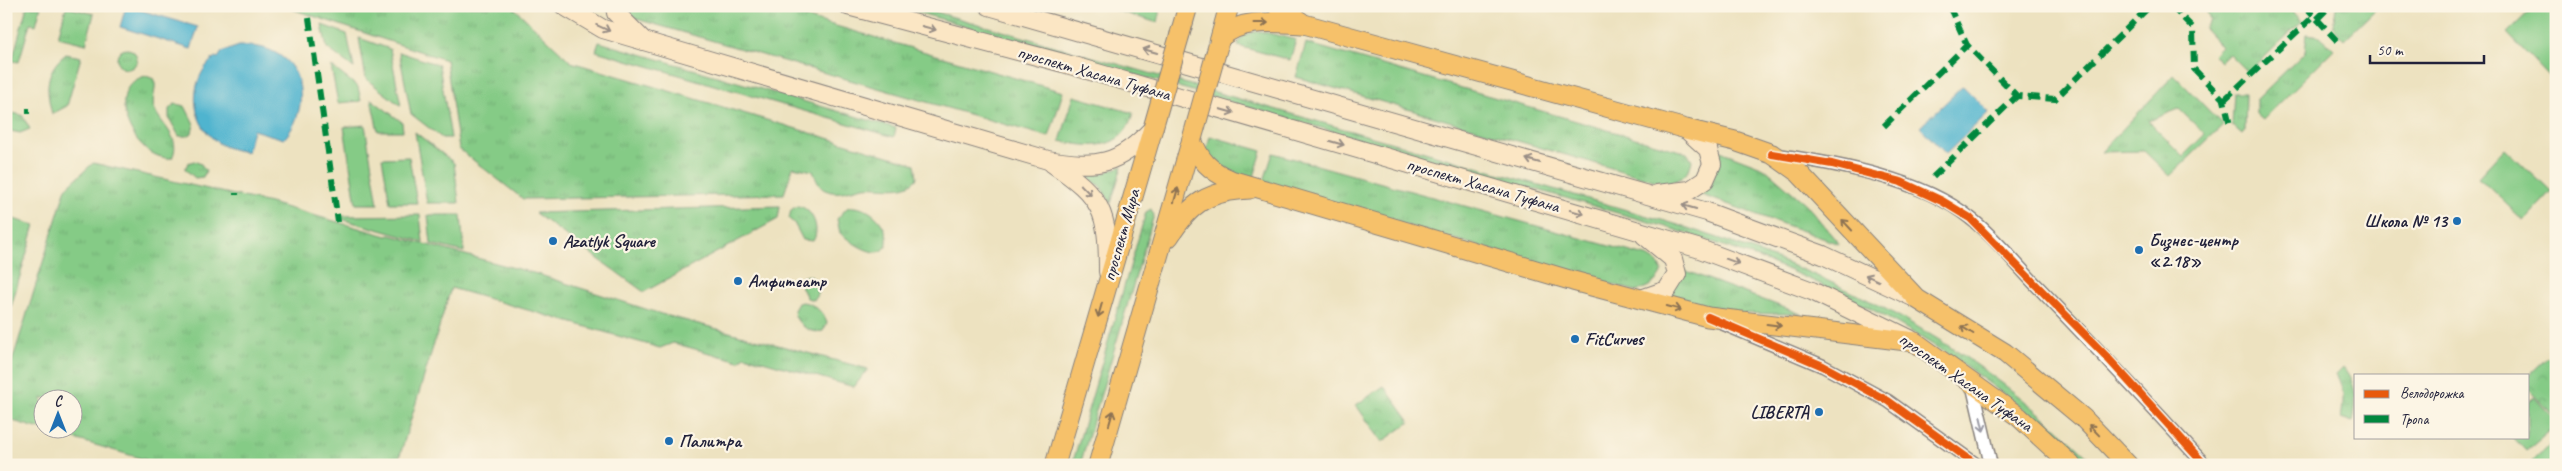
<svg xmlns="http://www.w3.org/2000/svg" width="2562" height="471" font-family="Caveat,sans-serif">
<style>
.grass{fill:url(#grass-tufts);stroke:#547660;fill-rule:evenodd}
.park{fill:url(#park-crowns);stroke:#547660}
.garden{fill:#85cb86;stroke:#547660}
.water{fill:#50b4cf;stroke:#396b85}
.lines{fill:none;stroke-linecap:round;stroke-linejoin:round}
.minor-casing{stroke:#88827e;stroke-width:15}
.secondary-casing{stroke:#88827e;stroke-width:20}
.primary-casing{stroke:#88827e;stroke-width:21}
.minor{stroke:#fff;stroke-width:12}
.secondary{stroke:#fbe6c4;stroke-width:18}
.primary{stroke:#f6c16b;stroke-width:19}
.primary-bridge-casing{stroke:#88827e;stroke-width:21;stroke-linecap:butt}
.primary-bridge{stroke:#f6c16b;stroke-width:19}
.quiet{stroke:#00873e;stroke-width:6;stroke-dasharray:12 6;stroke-linecap:butt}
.cycleway-casing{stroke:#fcf5e5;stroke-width:11}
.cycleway{stroke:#e8590c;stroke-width:8}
.oneway{stroke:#8c7253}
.oneway2{stroke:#998e86}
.oneway3{stroke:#9c9ca7}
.poi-dot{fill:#1f6fb2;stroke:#fcf5e5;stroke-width:2}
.labels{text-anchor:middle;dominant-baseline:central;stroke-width:4.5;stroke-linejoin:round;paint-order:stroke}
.street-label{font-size:18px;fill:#22223b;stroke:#fcf5e5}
.poi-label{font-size:18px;font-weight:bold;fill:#22223b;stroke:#fcf5e5;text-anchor:start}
</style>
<defs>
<pattern id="grass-tufts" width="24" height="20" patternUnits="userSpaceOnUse" patternTransform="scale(1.25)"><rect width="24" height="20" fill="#85cb86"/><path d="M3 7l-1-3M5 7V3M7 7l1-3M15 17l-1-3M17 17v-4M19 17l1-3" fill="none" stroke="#73ae75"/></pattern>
<pattern id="park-crowns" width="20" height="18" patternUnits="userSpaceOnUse" patternTransform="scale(1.25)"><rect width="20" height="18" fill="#85cb86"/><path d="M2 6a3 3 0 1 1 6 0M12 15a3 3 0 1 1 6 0" fill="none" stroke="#73ae75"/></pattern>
</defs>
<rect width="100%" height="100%" fill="#fcf5e5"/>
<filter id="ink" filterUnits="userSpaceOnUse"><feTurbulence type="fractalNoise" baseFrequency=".02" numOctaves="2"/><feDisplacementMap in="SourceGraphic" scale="10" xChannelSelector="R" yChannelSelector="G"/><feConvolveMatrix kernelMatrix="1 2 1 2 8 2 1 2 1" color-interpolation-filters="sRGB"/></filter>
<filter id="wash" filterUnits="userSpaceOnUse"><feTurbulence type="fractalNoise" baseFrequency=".0096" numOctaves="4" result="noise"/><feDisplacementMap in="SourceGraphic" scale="20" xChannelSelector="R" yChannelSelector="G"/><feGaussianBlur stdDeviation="1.12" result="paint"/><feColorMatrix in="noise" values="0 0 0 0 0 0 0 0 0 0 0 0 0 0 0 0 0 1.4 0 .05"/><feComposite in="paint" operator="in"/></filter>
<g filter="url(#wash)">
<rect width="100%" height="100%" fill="#ede2c0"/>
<g class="grass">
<path d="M27,6H41L36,25L30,23L19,62L12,61Z"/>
<path d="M283,6H512L571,62L915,164L917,178C905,194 881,185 864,187C852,189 838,196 825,190C818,187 816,178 813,171L793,167L784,194L523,199L459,149L446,60Z"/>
<path d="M622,6H767L1063,92L1049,137L633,18Z"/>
<path d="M896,6H915L1665,221C1774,254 1880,297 1974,363C2018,393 2058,428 2097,465H2085C2003,385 1907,321 1802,276C1757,256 1710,241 1663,226Z"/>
<path d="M1102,6H1161L1158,23Z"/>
<path d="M2205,6H2288L2302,21L2248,73L2229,54L2221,62L2213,54L2221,46L2204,28L2210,21Z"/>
<path d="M2336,6H2379L2344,40L2333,28Z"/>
<path d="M66,7L94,14L86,44L58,37Z"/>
<path d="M1260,31L1296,40L1290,60L1238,46C1241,34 1249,33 1260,31Z"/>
<path d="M2307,34L2320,36L2334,49L2263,120L2256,114V100L2305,52Z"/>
<path d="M599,42L896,128L894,137L596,51Z"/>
<path d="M1306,43L1687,153L1692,160C1689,176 1679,182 1663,183L1296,77Z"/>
<circle cx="127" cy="59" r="10"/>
<path d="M66,54L81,57L67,106L52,114C46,90 44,71 66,54Z"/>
<path d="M2174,75L2223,125L2170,176L2144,151L2101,152ZM2179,109L2205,134L2183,156L2148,121Z"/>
<path d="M146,76L154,79C158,89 150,99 155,110C162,126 182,138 172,158C134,162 100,86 146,76Z"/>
<path d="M2234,93H2246L2245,130L2242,134L2232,125Z"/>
<path d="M1074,96L1133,113C1124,151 1091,148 1060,141Z"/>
<path d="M175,104L185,106L194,124L192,133L188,136H179L169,118V109Z"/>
<path d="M6,112L22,115L30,129L20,133L6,130Z"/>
<path d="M1210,136L1262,151L1253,180L1221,170L1206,152Z"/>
<path d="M1715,149L1764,168L1806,204L1839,244L1699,194Z"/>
<path d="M1273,153L1649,257L1657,262L1662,271C1657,283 1648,288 1635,291L1263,184Z"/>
<path d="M194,161L201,164L206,171L203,177L195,178L185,169L188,163Z"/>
<path d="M93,163L270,203L387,236L390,235L537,274L661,314L868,369L854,387L745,356L739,361L673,343L660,348L451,288L397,465H164L6,419V381L66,188ZM42,398H72V428H42Z"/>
<path d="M1122,166L1111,203L1100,186L1083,174L1103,173Z"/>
<path d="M780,206L778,219L644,292L535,213Z"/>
<path d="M797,206C812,207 821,229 813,241L803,240L794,223L789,219L791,210Z"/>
<path d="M848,207C895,203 908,289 840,233L837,219Z"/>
<path d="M1151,209L1154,215L1080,465H1072L1146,212Z"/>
<path d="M6,217L35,225L8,317H6Z"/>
<path d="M1681,269L1801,314L1711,313L1663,302Z"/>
<path d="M809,275C818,280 820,292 814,300L807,298L800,284L802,277Z"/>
<path d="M802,302C814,303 823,312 827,323L823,331C811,335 794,323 794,310L798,303Z"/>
<path d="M2343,367C2357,384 2357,401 2353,422L2341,418C2344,401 2345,390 2336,374Z"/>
</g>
<g class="park">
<path d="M2548,357L2556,365V418L2528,389V376Z"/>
<path d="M1384,386L1410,422L1382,442L1356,405Z"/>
<path d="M2556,439V465H2537L2533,460Z"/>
</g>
<g class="garden">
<path d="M2535,6H2548L2556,14V84L2507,33Z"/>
<path d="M322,25L347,34L354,68L327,48Z"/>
<path d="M359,38L390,49L401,106L366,79Z"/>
<path d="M399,52L439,65L451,138H442L411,114Z"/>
<path d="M331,66L358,87L361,101L338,103Z"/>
<path d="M371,99L402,122L403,131H378Z"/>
<path d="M365,125L378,204H356L344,127Z"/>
<path d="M415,132L454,163L459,203H427Z"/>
<path d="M2505,148L2551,192L2524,221L2478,177Z"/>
<path d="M409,157L417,203H390L382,158Z"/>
<path d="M420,215L423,242L341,219V216Z"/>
<path d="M428,215H461L464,252L431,244Z"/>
<path d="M2534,397L2556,421V426L2526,451L2513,437H2528V401Z"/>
</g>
<g class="water">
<path d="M126,6L198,27L191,49L120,27Z"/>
<path d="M239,46C252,46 262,46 274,52C308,69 307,114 284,139L253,130L247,152C237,150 226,149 217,142C189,121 188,79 215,57L218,58L222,52Z"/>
<path d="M1963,86L1989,112L1946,154L1920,127Z"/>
</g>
</g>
<g filter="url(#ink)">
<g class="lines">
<defs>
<g id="minor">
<path d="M1778,155C1838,164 1922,179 1970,218C1995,237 2017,266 2039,288C2095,346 2150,405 2205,465"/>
<path d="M1724,324L1823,366L1888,401L1977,465"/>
<path d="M1972,383L1991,465"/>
</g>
<g id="secondary">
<path d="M564,6L603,29L1048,160C1097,168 1118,166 1153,128"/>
<path d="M615,6L616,13L644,41"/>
<path d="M848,6L1063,63L1697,248L1812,291L1910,339"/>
<path d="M989,6L1707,212L1823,255L1915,298"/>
<path d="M1052,163C1103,198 1108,211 1108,272"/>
<path d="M1657,194L1690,190L1705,180L1712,164L1708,149L1686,129"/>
<path d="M1641,299L1667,290L1677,274L1673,259L1644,235"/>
</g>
<g id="primary">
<path d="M1277,6L1301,22"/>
<path d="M1180,34L1188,6"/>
<path d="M1221,37C1245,17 1275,23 1304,24L1686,129L1735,141L1772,154L1799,173L1917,299L2005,353L2083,418L2128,465"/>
<path d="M1219,42L1229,6"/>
<path d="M1192,139C1199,160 1210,171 1231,180L1573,281L1708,317L1915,342L2019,417L2071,465"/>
<path d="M1169,237C1191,202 1209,191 1250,189"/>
<path d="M1055,465L1153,128"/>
<path d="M1098,465L1192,139"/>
</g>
</defs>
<use href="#minor" class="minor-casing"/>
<use href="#secondary" class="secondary-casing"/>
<use href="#primary" class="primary-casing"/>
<use href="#minor" class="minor"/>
<use href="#secondary" class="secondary"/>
<use href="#primary" class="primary"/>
<defs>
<g id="primary-bridge">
<path d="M1153,128L1180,34"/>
<path d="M1192,139L1218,46"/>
</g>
</defs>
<use href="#primary-bridge" class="primary-bridge-casing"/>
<use href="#primary-bridge" class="primary-bridge"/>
<g class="quiet">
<path d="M1949,6L1967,45"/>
<path d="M2171,6L2193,28L2194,69L2224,100L2230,125"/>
<path d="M2305,6L2317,19L2330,6"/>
<path d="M309,18L338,222"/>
<path d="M2317,19L2340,44"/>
<path d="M2224,100L2314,16"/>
<path d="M26,111H30"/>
<path d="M1884,126L1967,45L2017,96L2055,99L2150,6"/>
<path d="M1933,177L2017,96"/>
<path d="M236,195V193"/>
</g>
<defs>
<g id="cycleway">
<path d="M1772,154L1832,164L1901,182L1942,201L1970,218L2105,355L2205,465"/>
<path d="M1708,317L1823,366L1888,401L1977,465"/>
</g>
</defs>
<use href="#cycleway" class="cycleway-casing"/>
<use href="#cycleway" class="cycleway"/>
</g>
<defs><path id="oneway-shaft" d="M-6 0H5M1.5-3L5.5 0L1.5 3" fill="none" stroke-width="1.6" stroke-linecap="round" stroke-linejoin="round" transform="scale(1.25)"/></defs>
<g class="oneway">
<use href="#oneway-shaft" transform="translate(1261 23)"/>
<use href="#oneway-shaft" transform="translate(1176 195) rotate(-74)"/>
<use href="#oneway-shaft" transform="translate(1847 225) rotate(-133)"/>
<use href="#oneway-shaft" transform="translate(1674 308) rotate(15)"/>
<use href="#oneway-shaft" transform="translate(1100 310) rotate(106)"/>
<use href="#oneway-shaft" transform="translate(1774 325) rotate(7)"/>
<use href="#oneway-shaft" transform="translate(1967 330) rotate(-148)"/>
<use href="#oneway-shaft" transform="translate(1111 418) rotate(-74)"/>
<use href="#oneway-shaft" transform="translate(2094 430) rotate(-134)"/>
</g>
<g class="oneway2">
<use href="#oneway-shaft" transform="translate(603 28) rotate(24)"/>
<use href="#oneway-shaft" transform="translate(929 28) rotate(15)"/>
<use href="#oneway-shaft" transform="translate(1150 51) rotate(-164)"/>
<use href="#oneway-shaft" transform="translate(1227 111) rotate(16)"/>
<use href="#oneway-shaft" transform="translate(1337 143) rotate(16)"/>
<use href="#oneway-shaft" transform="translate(1533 161) rotate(-164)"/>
<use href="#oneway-shaft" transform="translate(1086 190) rotate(46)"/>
<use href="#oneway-shaft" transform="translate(1689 207) rotate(-164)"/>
<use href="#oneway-shaft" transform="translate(1577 212) rotate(16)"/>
<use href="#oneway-shaft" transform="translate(1732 261) rotate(20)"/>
<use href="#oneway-shaft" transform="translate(1872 278) rotate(-155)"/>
</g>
<use class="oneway3" href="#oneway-shaft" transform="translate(1982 424) rotate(77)"/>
</g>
<g class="poi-dot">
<circle cx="2457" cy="221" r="5"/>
<circle cx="553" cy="241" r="5"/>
<circle cx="2139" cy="250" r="5"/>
<circle cx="738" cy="281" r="5"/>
<circle cx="1575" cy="339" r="5"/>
<circle cx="1819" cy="412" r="5"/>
<circle cx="669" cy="441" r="5"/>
</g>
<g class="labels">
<g class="street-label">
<text transform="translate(1094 73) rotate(16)">проспект Хасана Туфана</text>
<text transform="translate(1483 185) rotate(16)">проспект Хасана Туфана</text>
<text transform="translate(1121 235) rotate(-74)">проспект Мира</text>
<text transform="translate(1966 382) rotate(35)">проспект Хасана Туфана</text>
</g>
<g class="poi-label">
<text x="2447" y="221" text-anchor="end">Школа № 13</text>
<text x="2149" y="240">Бизнес-центр<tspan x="2149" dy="21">«2.18»</tspan></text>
<text x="563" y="241">Azatlyk Square</text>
<text x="748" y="281">Амфитеатр</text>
<text x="1585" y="339">FitCurves</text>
<text x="1809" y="412" text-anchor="end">LIBERTA</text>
<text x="679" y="441">Палитра</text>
</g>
</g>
<rect width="2562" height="471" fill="none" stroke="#fcf5e5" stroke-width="25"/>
<rect x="2354" y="374" width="175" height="65" fill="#fcf5e5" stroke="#a5a1a1"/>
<rect x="2364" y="390" width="25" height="8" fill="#e8590c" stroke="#a5a1a1"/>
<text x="2400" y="398" font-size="15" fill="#22223b">Велодорожка</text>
<rect x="2364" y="415" width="25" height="8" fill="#00873e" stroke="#a5a1a1"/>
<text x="2400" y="424" font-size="15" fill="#22223b">Тропа</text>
<g transform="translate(58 414)"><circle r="24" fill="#fcf5e5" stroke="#a5a1a1"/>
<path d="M0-4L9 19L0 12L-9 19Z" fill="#1f6fb2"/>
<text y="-8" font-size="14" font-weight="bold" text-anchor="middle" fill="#22223b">С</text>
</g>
<path d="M2370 55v8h114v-8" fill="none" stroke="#22223b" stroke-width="2.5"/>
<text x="2377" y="55" font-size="15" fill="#22223b" stroke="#fcf5e5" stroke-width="4" paint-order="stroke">50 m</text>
</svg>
